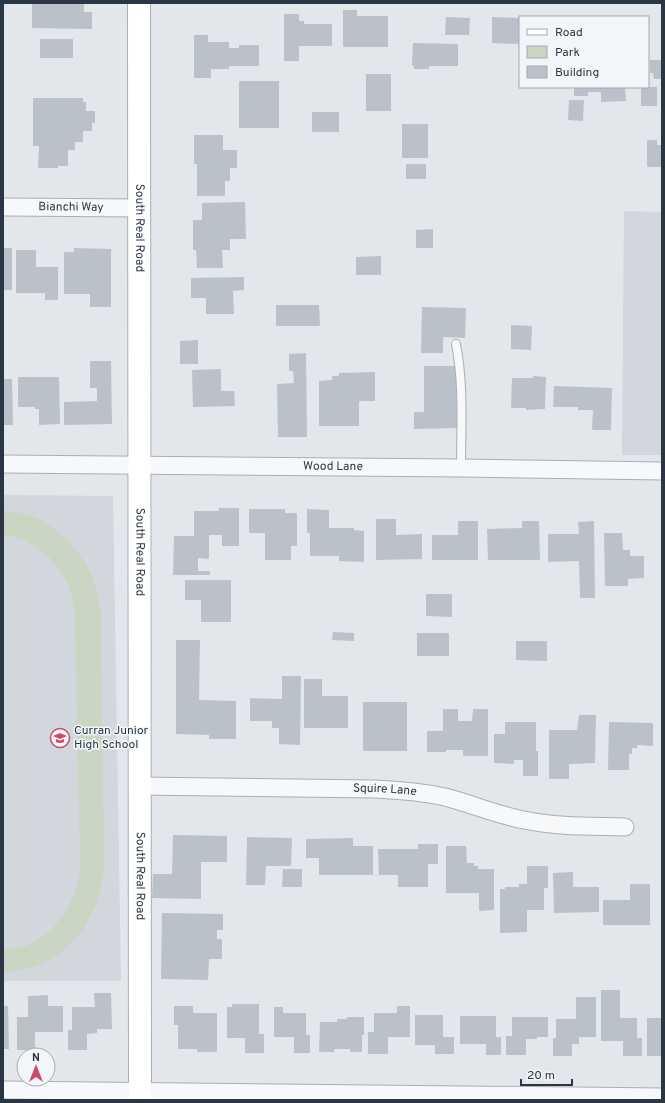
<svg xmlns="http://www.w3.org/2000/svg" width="665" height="1103" font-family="Overpass,sans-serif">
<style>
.built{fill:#d1d7dd}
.green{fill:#cad5c4}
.building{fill:#bac1c9}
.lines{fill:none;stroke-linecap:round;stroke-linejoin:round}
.lane-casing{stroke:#a8aeb6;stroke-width:10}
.street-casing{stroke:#a8aeb6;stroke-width:19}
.secondary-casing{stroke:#a8aeb6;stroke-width:24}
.lane{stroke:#f6f8f9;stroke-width:8}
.street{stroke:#f6f8f9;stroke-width:17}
.secondary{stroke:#fff;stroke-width:22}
.labels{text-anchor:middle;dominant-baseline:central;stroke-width:3;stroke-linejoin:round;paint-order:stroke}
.street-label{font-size:12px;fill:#2b3644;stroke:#f3f6f8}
.poi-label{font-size:12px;fill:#2b3644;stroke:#f3f6f8;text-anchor:start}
</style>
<rect width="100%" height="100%" fill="#e3e7eb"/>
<g class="built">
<path d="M624,211L662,212V455H622Z"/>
<path d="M3,495L113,496L121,981H3Z"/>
</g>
<path class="green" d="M3,511C43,511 76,541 92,576C96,587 98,600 101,612L104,871L97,903L82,931L60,954L35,967L5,973H3V950L27,946L50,932L67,910L78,884L80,863L75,618C74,607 73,596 68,585C57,559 32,538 3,535Z"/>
<g class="building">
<path d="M32,3H84V12H92V29L32,28Z"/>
<path d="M343,10H357V16H388V47H343Z"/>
<path d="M284,14H299V21H304V24H332V46H299V61H284Z"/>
<path d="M446,17L470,18L469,35H445Z"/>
<path d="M492,17L520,18V44L492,43Z"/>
<path d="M194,35H208V42H229V48H239V45H259V66H229V69H211V78H194Z"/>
<rect x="40" y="39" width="33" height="19"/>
<path d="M413,43L458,44V66H429V69H414V66H412Z"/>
<path d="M650,60H662V79H654L653,73H650Z"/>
<rect x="366" y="74" width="25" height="37"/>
<rect x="239" y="81" width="40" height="47"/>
<path d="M574,87H625L626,101L601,102V92H588V96H574Z"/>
<rect x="641" y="87" width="16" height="19"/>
<path d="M33,98H83V102H86V111H95V123H92V131H83V142H75V150H68V166H58V168H38L39,146H33Z"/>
<path d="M569,100H584L583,121L568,120Z"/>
<rect x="312" y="112" width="27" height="20"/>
<rect x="402" y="124" width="26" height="34"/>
<path d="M194,135H223V150H237V168H230V181H225V196H197V164H194Z"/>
<path d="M647,140H657V145H662V167H647Z"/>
<rect x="406" y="164" width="20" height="15"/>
<path d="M245,202L246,239H230V250H222L223,268H197L196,250H193V220H202V203Z"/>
<path d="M433,229V248H416V230Z"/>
<rect x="3" y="248" width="9" height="42"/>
<path d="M74,248L111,249V307H90V294H64V252H74Z"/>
<path d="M16,250H36V267H58V300H45V293H16Z"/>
<path d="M381,256V275H356V257Z"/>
<path d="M244,277V290L233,291L234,314H206V298H191V278Z"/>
<path d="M276,305H319L320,326H276Z"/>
<path d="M422,307L466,308L465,338L443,337V353H421Z"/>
<path d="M511,325L532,326L531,350L511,349Z"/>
<path d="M198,340V364H180V341Z"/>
<path d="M306,353L307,437H278L277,384L294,383L293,371H289V354Z"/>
<path d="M90,361H111L112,424L64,425V402L97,401V388H90Z"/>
<path d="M424,366H456L457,428L414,429V412H424Z"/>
<path d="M221,369V391H234L235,406L193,407L192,370Z"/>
<path d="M375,372V401H359V426H319V381L332,380V376H339V373Z"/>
<path d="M533,376L546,377L545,409L526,410V408H511L512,378H533Z"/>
<path d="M18,377H59L60,424L39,425V409H35V407H18Z"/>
<path d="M3,379H12L13,425H3Z"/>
<path d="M554,386L612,388L611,430H592L593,410H578V407H553Z"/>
<path d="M219,508H239V546H222V535H209V559L198,558V571H210V575H173L174,536H194V511H219Z"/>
<path d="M249,509H285V513H297V546H291V560H265V533H249Z"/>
<path d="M307,509L329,510V528H354V530L364,531V562L339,561V556H310V533H307Z"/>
<path d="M376,519H396V535L422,534V559L376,560Z"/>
<path d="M458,521H478V560H432V535H458Z"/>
<path d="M522,521H539L540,560H488L487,529L522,528Z"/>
<path d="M594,521L595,598H580L579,561L548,562V534H579L578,522Z"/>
<path d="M604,533H622L623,550H630V556H644V578L628,579V586H605Z"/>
<path d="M185,580H231V622H201V600H185Z"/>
<path d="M426,594H452V617L426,616Z"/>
<path d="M333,632L354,633V641L332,640Z"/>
<rect x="417" y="633" width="32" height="23"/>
<path d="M176,640H200L199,700L236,701V739H209V735L176,734Z"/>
<path d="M516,641H547V661L516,660Z"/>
<path d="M282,676H301L300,745L279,744V728H272V721H250V698L282,699Z"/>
<path d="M304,679H322V696H348V728H304Z"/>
<rect x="363" y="702" width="44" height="49"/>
<path d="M443,709H458V721H472L473,709H488V756H463V750H446V752H427V731H443Z"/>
<path d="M579,715H596L595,763L569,764V779H549V730H577Z"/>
<path d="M505,722H536V751H538V776H523V760H514V764L494,763V734H505Z"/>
<path d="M609,722L653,723V746L637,745V748H632V754H629V770H608Z"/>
<path d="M173,835L227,836V862H201V899L152,898L153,874H172Z"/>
<path d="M247,837L292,838L291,866H266L265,885H246Z"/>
<path d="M353,838V846H373V875H319V858H306V839Z"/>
<path d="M418,844H438V864H428V887H398V875H379L378,849H418Z"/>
<path d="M446,846H466L467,863H474V866H478V869H494V910L479,911V893H446Z"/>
<path d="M527,866H548V888H544V910H527V932L500,933V889H505V887H519V884H527Z"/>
<path d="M283,869H302V887H282Z"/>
<path d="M573,872V887H599V912L554,913L553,873Z"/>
<path d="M630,884H650V925H603V900H630Z"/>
<path d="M162,913L223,914V930H217V939H222V959H209L208,980L161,979Z"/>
<path d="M601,990H620V1018H637V1038H642V1056H623V1041H601Z"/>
<path d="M94,993H111L112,1029H97V1033L87,1034V1050H68V1030H72V1007H95Z"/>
<path d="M48,995V1006H63V1032H35V1050H17V1017H28V996Z"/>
<path d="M576,997H596V1037H579V1044H572V1056H553V1038H556V1019H576Z"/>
<path d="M232,1004H259V1034H264V1053H245V1038H227V1007H232Z"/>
<path d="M3,1006H8L9,1049H3Z"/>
<path d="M174,1006H193V1013H217V1052H197V1049H178V1025H174Z"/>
<path d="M397,1006H410V1037H388V1054H368V1032H374V1013H397Z"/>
<path d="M274,1007H283V1013H306V1035H310V1053H294V1037H274Z"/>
<path d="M415,1015H443V1037H454V1054H435V1045H415Z"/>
<path d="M460,1016H496V1037H501V1055H486V1044H460Z"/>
<path d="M347,1017H364V1035H362V1052H350V1049H334V1052H319L320,1022H337V1019H347Z"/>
<path d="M512,1017H548V1037H537V1039H526V1055H506V1036H512Z"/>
<path d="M647,1018H662L661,1056H647Z"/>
</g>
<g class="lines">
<defs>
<path id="lane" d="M456,344C464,385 461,427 461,468"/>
<g id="street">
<path id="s1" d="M3,207L140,208"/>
<path id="s2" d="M3,464L461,468L662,471"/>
<path id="s3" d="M140,786L375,789C398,790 422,792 445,797C472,804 497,815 524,820C557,827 592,826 625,827"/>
<path d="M3,1090L662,1097"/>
</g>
<g id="secondary">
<path id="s4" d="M139,3L140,1100"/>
</g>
</defs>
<use href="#lane" class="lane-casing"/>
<use href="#street" class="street-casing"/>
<use href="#secondary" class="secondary-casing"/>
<use href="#lane" class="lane"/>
<use href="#street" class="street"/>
<use href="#secondary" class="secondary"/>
</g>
<defs>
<symbol id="school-ring" viewBox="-11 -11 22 22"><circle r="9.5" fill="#f3f6f8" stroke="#ce4a6c" stroke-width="1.5"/><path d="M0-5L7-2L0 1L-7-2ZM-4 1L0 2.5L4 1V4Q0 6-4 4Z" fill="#ce4a6c"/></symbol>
</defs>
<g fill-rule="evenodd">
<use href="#school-ring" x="49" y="727" width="22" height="22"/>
</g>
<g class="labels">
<g class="street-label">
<text stroke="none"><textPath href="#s1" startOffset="68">Bianchi Way</textPath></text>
<text stroke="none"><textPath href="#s4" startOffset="225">South Real Road</textPath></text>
<text stroke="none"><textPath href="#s2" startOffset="330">Wood Lane</textPath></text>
<text stroke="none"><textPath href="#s4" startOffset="549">South Real Road</textPath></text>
<text stroke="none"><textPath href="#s3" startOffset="245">Squire Lane</textPath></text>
<text stroke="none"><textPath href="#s4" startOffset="873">South Real Road</textPath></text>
</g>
<g class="poi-label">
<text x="74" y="731">Curran Junior<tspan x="74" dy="14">High School</tspan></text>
</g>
</g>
<rect width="665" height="1103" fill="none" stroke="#2b3644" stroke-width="8"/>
<rect x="519" y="16" width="130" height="72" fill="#f3f6f8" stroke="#a3a9b0"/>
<rect x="527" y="29" width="20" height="6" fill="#ffffff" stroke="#a3a9b0"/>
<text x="555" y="36" font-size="12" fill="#2b3644">Road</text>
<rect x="527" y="46" width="20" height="12" fill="#cad5c4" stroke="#a3a9b0"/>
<text x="555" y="56" font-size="12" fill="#2b3644">Park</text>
<rect x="527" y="66" width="20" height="12" fill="#bac1c9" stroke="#a3a9b0"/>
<text x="555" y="76" font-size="12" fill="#2b3644">Building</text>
<g transform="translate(36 1067)"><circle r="19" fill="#f3f6f8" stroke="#a3a9b0"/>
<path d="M0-3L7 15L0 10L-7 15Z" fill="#ce4a6c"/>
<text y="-6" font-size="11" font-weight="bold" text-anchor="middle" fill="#2b3644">N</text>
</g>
<path d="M521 1079v6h51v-6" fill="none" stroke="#2b3644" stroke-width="2"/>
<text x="527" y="1079" font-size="12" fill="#2b3644" stroke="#f3f6f8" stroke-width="3" paint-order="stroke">20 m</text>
</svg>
